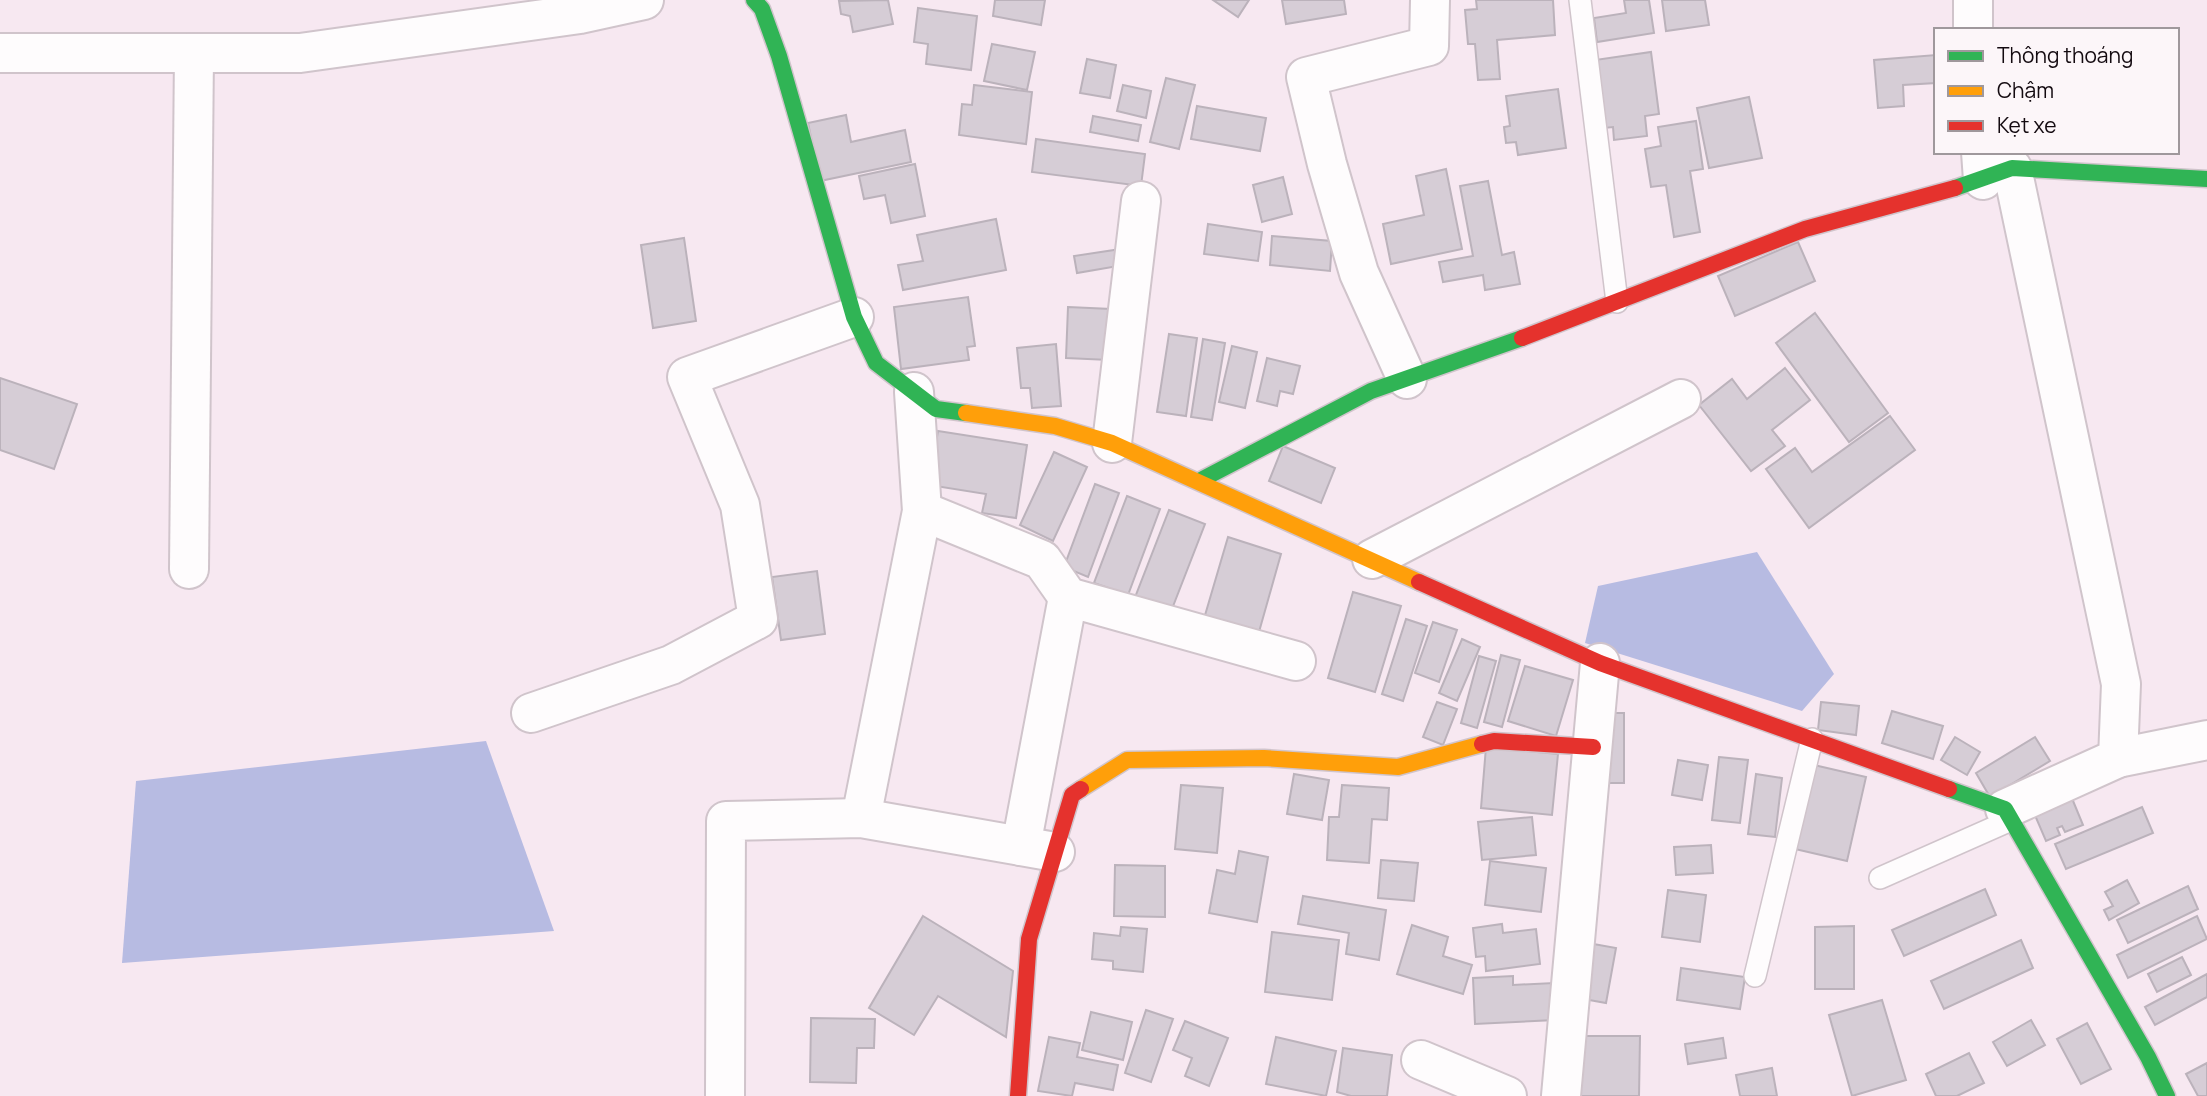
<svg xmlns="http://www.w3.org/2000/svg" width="2207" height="1096" font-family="Manrope,sans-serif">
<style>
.water{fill:#b7bbe2}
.building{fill:#d6cdd6;stroke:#bbb2bb;stroke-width:2}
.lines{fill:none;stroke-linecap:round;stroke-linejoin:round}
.lane-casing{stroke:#d0c4cb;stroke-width:24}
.street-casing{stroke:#d0c4cb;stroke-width:42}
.fast-casing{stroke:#d0c4cb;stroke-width:19}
.slow-casing{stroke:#d0c4cb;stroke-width:19}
.jam-casing{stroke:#d0c4cb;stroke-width:19}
.lane{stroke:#fefcfd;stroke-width:21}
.street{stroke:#fefcfd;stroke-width:38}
.fast{stroke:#30b455;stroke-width:16}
.slow{stroke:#ff9f0a;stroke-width:16}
.jam{stroke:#e5322d;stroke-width:16}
</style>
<rect width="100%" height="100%" fill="#f7e8f1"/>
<g class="water">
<path d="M1757,552L1834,674L1802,711L1585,643L1598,586Z"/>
<path d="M486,741L554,931L122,963L136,781Z"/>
</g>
<g class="building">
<path d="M888,0L893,24L853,32L850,16L841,14L839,1Z"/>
<path d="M995,0H1045L1041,25L993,16Z"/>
<path d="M1213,0H1249L1238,17Z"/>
<path d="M1282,0H1344L1346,14L1286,24Z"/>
<path d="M1476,0H1553L1555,35L1497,40L1500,79L1478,80L1475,44H1468L1465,10L1477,9Z"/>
<path d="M1624,0H1649L1654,33L1597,42L1594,18L1626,13Z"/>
<path d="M1662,0H1705L1709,25L1666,31Z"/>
<path d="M918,8L977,16L971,70L926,64L928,44L914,42Z"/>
<path d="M992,44L1035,52L1027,90L984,81Z"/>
<path d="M1651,52L1659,114L1645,116L1647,136L1614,140L1613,127L1604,128L1595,60Z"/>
<path d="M1936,55V83L1903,85L1904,106L1878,108L1874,60Z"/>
<path d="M1087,59L1116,65L1110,98L1080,93Z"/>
<path d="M1166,78L1195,85L1179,149L1150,142Z"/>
<path d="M974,85L1032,92L1026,144L959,135L962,104L972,105Z"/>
<path d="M1123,85L1151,91L1146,118L1117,111Z"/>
<path d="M1558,89L1566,148L1518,155L1516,142L1506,143L1504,127L1510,126L1506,96Z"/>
<path d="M1749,97L1762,158L1709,168L1697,108Z"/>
<path d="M1197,106L1266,118L1260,151L1191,139Z"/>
<path d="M846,115L851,142L905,130L911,162L820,181L808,123Z"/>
<path d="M1093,116L1141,125L1138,141L1090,132Z"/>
<path d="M1696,121L1703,169L1690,171L1700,232L1674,237L1666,185L1651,187L1645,149L1661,146L1658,127Z"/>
<path d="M1036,139L1145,154L1141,186L1032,172Z"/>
<path d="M915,164L925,216L891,223L885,195L864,199L859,176Z"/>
<path d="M1446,169L1462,249L1391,264L1383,224L1424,215L1416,176Z"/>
<path d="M1283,177L1292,214L1262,222L1253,185Z"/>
<path d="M1488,181L1502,255L1514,252L1520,284L1485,290L1483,275L1443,282L1439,262L1473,256L1460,186Z"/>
<path d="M996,219L1006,270L903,290L898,265L923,261L917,235Z"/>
<path d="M1208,224L1262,232L1258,261L1204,254Z"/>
<path d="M1272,236L1332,241L1330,271L1270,265Z"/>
<path d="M684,238L696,321L653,328L641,245Z"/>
<path d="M1798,242L1815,281L1735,316L1718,276Z"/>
<path d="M1121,249L1124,265L1077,273L1074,256Z"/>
<path d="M968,297L975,346L967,347L969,360L901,369L894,307Z"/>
<path d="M1068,307L1111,309L1109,360L1066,358Z"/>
<path d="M1815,313L1888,413L1849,442L1776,343Z"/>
<path d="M1169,334L1197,338L1186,416L1157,412Z"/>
<path d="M1203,339L1225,343L1212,420L1191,417Z"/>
<path d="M1056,344L1061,406L1032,408L1030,388H1021L1017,348Z"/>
<path d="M1232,346L1257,352L1245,408L1219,402Z"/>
<path d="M1267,358L1300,366L1293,394L1280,391L1277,406L1257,401Z"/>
<path d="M1785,368L1810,400L1772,430L1785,446L1751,471L1699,405L1732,379L1747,399Z"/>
<path d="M0,378L77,404L54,469L0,450Z"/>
<path d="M1890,416L1915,450L1809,528L1766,469L1795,448L1812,472Z"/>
<path d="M938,431L1027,445L1016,518L982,513L986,494L929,485Z"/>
<path d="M1283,446L1335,468L1321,503L1269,481Z"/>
<path d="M1054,452L1087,467L1053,541L1020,525Z"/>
<path d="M1095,484L1119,493L1088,577L1064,567Z"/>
<path d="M1127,496L1160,509L1128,595L1094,583Z"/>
<path d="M1169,510L1205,524L1170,614L1134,600Z"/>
<path d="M1228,537L1281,554L1257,639L1203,622Z"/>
<path d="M817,571L825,634L781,640L772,577Z"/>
<path d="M1353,592L1401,606L1375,692L1328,678Z"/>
<path d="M1406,619L1427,626L1403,701L1382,694Z"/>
<path d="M1433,622L1457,630L1439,682L1415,673Z"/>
<path d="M1462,639L1480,647L1457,701L1439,693Z"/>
<path d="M1501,655L1520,660L1502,727L1484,722Z"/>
<path d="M1479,656L1496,661L1477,728L1461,723Z"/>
<path d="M1525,666L1573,680L1556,736L1508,721Z"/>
<path d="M1437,702L1457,709L1443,745L1423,737Z"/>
<path d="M1821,702L1859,706L1856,735L1818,730Z"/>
<path d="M1892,711L1943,726L1933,759L1882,743Z"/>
<rect x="1604" y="713" width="20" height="70"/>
<path d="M1955,737L1980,752L1967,775L1941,760Z"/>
<path d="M2035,737L2050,761L1990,797L1976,773Z"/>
<path d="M1486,747L1558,754L1552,815L1481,808Z"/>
<path d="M1719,757L1748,760L1740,823L1712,820Z"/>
<path d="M1678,760L1708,765L1702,800L1672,795Z"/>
<path d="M1814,765L1866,777L1847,861L1795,849Z"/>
<path d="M1294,774L1329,780L1322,820L1287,814Z"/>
<path d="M1756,774L1782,778L1775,837L1748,834Z"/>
<path d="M1181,785L1223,788L1217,853L1175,849Z"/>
<path d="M1342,785L1389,788L1387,820L1372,819L1369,863L1327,860L1329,817H1339Z"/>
<path d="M2071,796L2083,825L2065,832L2062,826L2057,828L2060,835L2046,841L2034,813Z"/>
<path d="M2142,807L2153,833L2066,869L2055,844Z"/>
<path d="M1532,817L1536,855L1482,860L1478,822Z"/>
<path d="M1711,845L1713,873L1676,875L1674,847Z"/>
<path d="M1239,851L1268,857L1257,922L1209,913L1217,870L1235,874Z"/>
<path d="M1381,860L1418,863L1414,901L1378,898Z"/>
<path d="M1490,861L1546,868L1541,912L1485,905Z"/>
<path d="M1115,865L1165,866V917L1114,916Z"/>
<path d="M2127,880L2139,903L2109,920L2104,910L2113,906L2105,892Z"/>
<path d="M2188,886L2198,909L2128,943L2117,920Z"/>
<path d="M1985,889L1996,915L1904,956L1892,930Z"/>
<path d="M1668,890L1706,895L1700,942L1662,937Z"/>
<path d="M1303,896L1386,910L1379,960L1346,954L1349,933L1298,924Z"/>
<path d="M923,916L1013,971L1006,1037L938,996L914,1035L869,1008Z"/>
<path d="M2197,916L2207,939L2128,978L2117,955Z"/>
<path d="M1502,924L1503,933L1536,929L1540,964L1486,971L1485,956L1476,957L1473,928Z"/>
<path d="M1412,925L1448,937L1443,956L1472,965L1463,994L1397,974Z"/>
<path d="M1854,926V989H1815V927Z"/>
<path d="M1121,927L1147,929L1143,972L1113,969V961L1092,959L1094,933L1120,936Z"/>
<path d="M1272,932L1339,940L1332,1000L1265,992Z"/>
<path d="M2021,940L2033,968L1944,1009L1931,981Z"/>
<path d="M1588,943L1616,948L1606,1003L1578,998Z"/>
<path d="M2182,957L2191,975L2157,992L2148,974Z"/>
<path d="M1681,968L1745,977L1740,1009L1677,1000Z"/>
<path d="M2207,974V997L2155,1025L2145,1007Z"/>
<path d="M1513,976V985L1554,983L1555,1020L1475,1024L1473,978Z"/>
<path d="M1882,1000L1906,1080L1852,1096L1829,1015Z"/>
<path d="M1146,1010L1173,1019L1151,1082L1125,1073Z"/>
<path d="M1091,1012L1132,1022L1123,1060L1082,1050Z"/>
<path d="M811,1018L875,1019L874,1048H857L856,1083L810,1082Z"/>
<path d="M2031,1020L2045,1045L2007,1066L1993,1042Z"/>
<path d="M1185,1021L1228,1038L1209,1086L1185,1076L1192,1058L1173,1050Z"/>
<path d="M2087,1023L2111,1069L2081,1084L2057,1039Z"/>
<path d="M1575,1036H1640L1639,1096H1574Z"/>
<path d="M1049,1037L1080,1043L1077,1057L1118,1065L1113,1090L1075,1083L1072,1096L1038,1091Z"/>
<path d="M1276,1037L1336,1051L1326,1096L1266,1084Z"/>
<path d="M1723,1038L1726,1058L1688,1064L1685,1044Z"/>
<path d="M1343,1048L1392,1055L1387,1096H1351L1337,1092Z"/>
<path d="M1969,1053L1984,1083L1957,1096H1936L1926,1074Z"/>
<path d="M2207,1063V1096H2198L2186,1074Z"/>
<path d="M1772,1068L1777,1096H1740L1736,1075Z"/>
</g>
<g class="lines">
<defs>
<g id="lane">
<path d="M1580,0L1617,302"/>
<path d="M1880,878L2011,820"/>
<path d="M1755,976L1812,739"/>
</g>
<g id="street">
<path d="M1973,0V30"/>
<path d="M0,53H300L580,14L644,0"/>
<path d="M1981,152L1983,180"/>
<path d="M1407,379L1359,273L1327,164L1306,77L1429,46L1430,0"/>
<path d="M1112,443L1141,201"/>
<path d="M922,511L1042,560L1068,597L1296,661"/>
<path d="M1372,559L1681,399"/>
<path d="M189,569L194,53"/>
<path d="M531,713L671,665L758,619L740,505L687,377L854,317"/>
<path d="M2118,758L2207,740"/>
<path d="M2005,809L2118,758L2121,684L2012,168"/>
<path d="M861,818L922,511L914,392"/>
<path d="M1021,846L1068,597"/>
<path d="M1421,1060L1507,1096"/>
<path d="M725,1096L726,821L861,818L1055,852"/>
<path d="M1561,1096L1600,663"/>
</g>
<g id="fast">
<path d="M754,0L762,9L779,56L854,317L876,363L936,409L966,413"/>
<path d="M1955,188L2012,168L2207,179"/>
<path d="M1199,481L1371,391L1522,338"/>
<path d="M1949,789L2005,809L2148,1057L2167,1096"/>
</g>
<g id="slow">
<path d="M966,413L1055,426L1112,443L1419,582"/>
<path d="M1081,789L1127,760L1264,758L1398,767L1482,744"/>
</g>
<g id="jam">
<path d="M1522,338L1805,229L1955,188"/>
<path d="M1419,582L1600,663L1949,789"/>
<path d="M1482,744L1494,741L1593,747"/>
<path d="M1018,1096L1029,939L1072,795L1081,789"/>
</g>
</defs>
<use href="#lane" class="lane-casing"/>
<use href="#street" class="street-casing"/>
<use href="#fast" class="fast-casing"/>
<use href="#slow" class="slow-casing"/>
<use href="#jam" class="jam-casing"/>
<use href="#lane" class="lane"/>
<use href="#street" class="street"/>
<use href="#fast" class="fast"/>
<use href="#slow" class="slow"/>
<use href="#jam" class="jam"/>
</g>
<rect x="1934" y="28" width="245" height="126" fill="#fcf6f9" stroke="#9f989c" stroke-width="2"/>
<rect x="1948" y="51" width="35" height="10" fill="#30b455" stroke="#9f989c" stroke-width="2"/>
<text x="1997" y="63" font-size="21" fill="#130a10">Thông thoáng</text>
<rect x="1948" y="86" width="35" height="10" fill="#ff9f0a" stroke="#9f989c" stroke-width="2"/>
<text x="1997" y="98" font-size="21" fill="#130a10">Chậm</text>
<rect x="1948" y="121" width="35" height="10" fill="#e5322d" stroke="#9f989c" stroke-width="2"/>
<text x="1997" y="133" font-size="21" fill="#130a10">Kẹt xe</text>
</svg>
